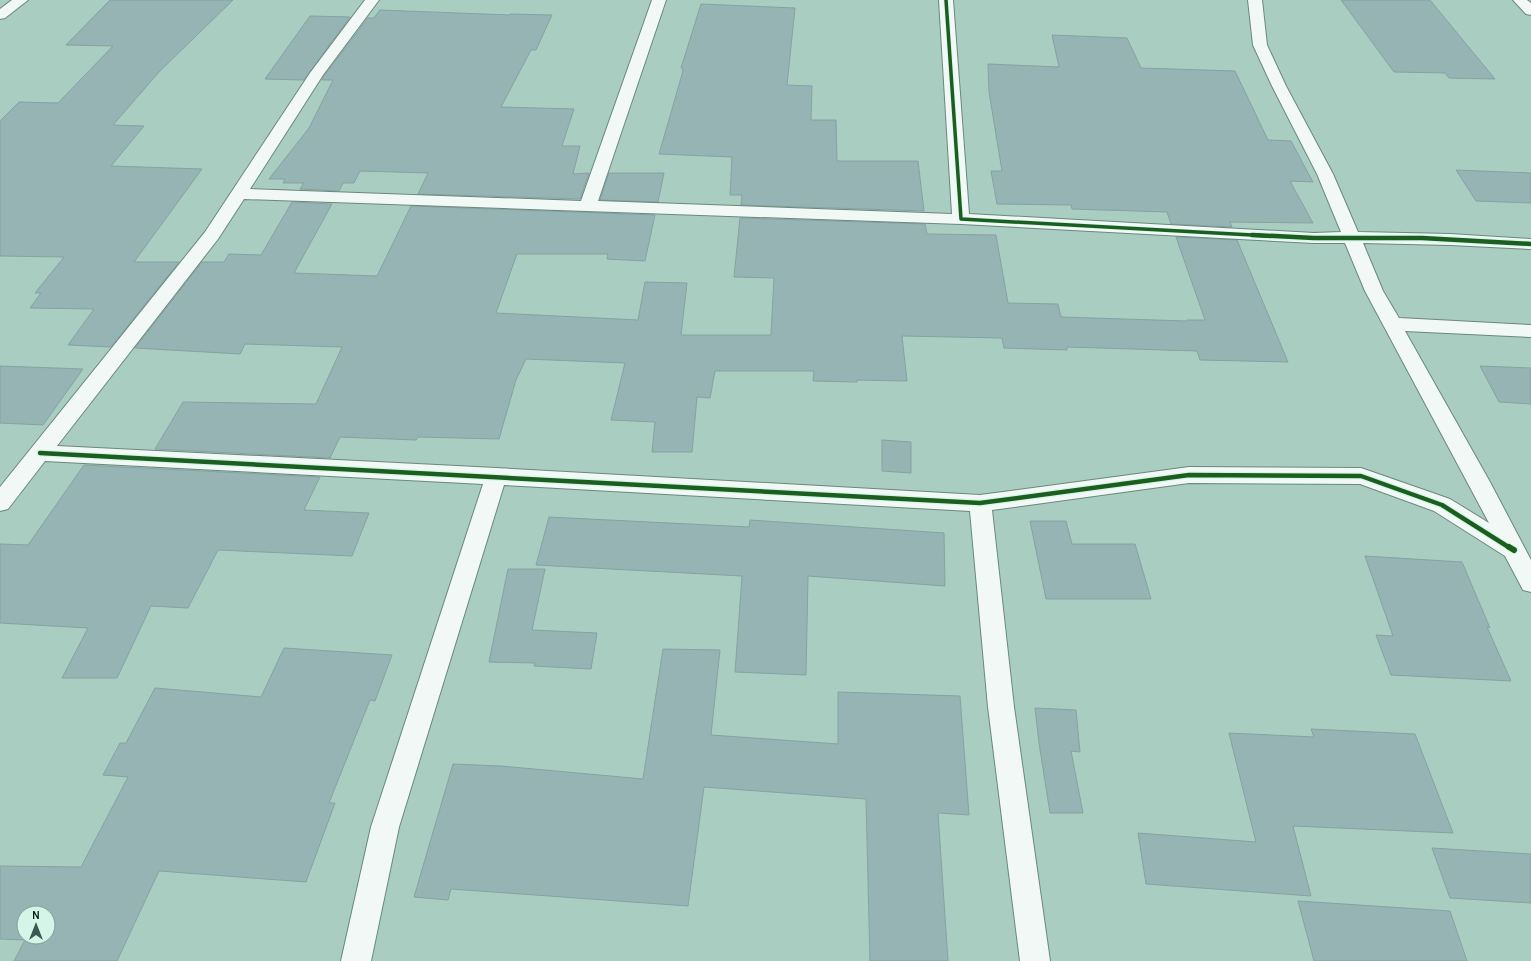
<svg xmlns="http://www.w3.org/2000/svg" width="1531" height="961" font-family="Karla,sans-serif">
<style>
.building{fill:#96b4b4;stroke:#86a2a1;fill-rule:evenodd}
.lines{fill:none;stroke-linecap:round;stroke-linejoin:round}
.street-casing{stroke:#6a887d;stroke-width:2}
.street{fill:#f2f8f6;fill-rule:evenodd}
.cycleway-far2-casing{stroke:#d5f5e8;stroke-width:5}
.cycleway-far1-casing{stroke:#d5f5e8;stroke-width:7}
.cycleway-casing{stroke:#d5f5e8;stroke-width:8}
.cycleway-far2{stroke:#1b5e20;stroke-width:3.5}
.cycleway-far1{stroke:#1b5e20;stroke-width:4.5}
.cycleway{stroke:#1b5e20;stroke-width:6}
</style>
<rect width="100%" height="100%" fill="#a9cdc0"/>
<g class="building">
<path d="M110,0H233L159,72L113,125L144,126L111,166L202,169L134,262H179L111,347L68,345L94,309L30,308L41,293H35L64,257L0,256V121L19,102L58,103L113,46L66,45Z"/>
<path d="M1341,0H1430L1495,79L1449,78L1445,73L1394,72Z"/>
<path d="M701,4L795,8L787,85L812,86L811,120H836L837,161H918L924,211L741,205L742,195H730L732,157L659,154L683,71H682L683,68H681Z"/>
<path d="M380,10L510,15V14L552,15L536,50H531L501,107L574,109L562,146H580L573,174L589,173L580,199L418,194L428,173L360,171L354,183H343L339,191L300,189L304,183H283L285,179H269L309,128L333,80H322L324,76L368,18H374Z"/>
<path d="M310,16L350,17L304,80L265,79Z"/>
<path d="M1052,35L1127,38L1141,68L1235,71L1268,140L1291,141L1313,182L1290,181L1313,223L1230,222L1232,227L1171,224L1167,212L1072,209L1071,205L997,204L991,171H1002L989,92L988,64L1059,67Z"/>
<path d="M1456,170L1531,173V203L1476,201Z"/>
<path d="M609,173H664L658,202L600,200Z"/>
<path d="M292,202L332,204L294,273L377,276L411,206L655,215L645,261L607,259L608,254H517L496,313L638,320L645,282L687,283L681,335H771L774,278L734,277L740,218L925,224L927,234L996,235L1008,303L1058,304L1061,317L1187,321V320H1205L1176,237L1237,240L1288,362L1200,360L1197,351L1067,347V350L1004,348L1002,338L902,336L907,381L857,380V382L813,381L814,371H715L710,398L697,397L692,452H652L655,422L611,420L625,363L526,359L516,380L499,439L418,437L416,440L340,437L330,458L155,449L183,402L316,404L342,347L245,344L240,354L135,348L202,262H224L229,254L261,255Z"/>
<path d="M0,366L83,369L43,425L0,423Z"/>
<path d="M1480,366L1531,368V404L1499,402Z"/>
<path d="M882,440L911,442V473L882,471Z"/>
<path d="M84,465L320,477L304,510L369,513L352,556L218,550L188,608L151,606L117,678H62L88,628L0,623V544L28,545Z"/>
<path d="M549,517L749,527L750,520L944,533L945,586L808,576L806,675L735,672L742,576L536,565Z"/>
<path d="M1030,521H1066L1072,544H1135L1151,599H1046Z"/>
<path d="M1365,556L1462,562L1490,628L1487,627L1511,681L1391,675L1376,635L1393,636Z"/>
<path d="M508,569H545L532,630L597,633L591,669L534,666L535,663L489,662Z"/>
<path d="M284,648L392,655L375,701L370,700L329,803H335L306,882L159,871L117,961H14L25,940L0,939V866L81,867L128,777L103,775L120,743H126L155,688L261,697ZM24,913H48V937H24Z"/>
<path d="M663,649L720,650L711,735L838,744V692L960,696L969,815L938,813L948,961H870L866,799L704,787L688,906L451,889L448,900L414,897L453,764L501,766L643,779Z"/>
<path d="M1035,708L1076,710L1080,752L1071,751L1083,813H1050L1039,743Z"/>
<path d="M1311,729L1415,734L1453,833L1293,826L1311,896L1146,884L1138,833L1256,842L1229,733L1314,737Z"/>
<path d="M1432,848L1531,854V903L1450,898Z"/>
<path d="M1298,901L1450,911L1467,961H1314Z"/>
</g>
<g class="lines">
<defs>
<g id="street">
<path d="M12,0H28L5,18L0,19V9Z"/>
<path d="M365,0H379L323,75L250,189L581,201L652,0H666L598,201L952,214L939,0H953L969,214L1314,233L1341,232L1317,174L1272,86L1253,45L1248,0H1262L1267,45L1286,86L1333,174L1358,232L1450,234L1531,239V249L1450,245L1363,243L1383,291L1399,318L1531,325V337L1405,331L1490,482L1531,560V592L1523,590L1505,556L1434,511L1360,484L1189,483L992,510L1014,707L1050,961H1020L988,707L970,511L504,485L399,827L371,961H341L371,827L483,484L45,461L8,509L0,511V487L205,232L310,73ZM244,199L961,224L1314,243H1345L1365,291L1489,523L1450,499L1361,468L1189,467L980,495L496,468L57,446L218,239Z"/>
<path d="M1513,0H1527L1531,3V15L1526,14Z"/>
</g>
</defs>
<use href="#street" class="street-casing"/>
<use href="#street" class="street"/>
<defs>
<path id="cycleway-far2" d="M946,0L961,219L1270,236"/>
<g id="cycleway-far1">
<path d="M1252,235L1314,238H1422L1531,244"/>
<path d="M40,453L980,503L1189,475L1361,476L1442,505L1510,548"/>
</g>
<path id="cycleway" d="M1509,547L1514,550"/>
</defs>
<use href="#cycleway-far2" class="cycleway-far2-casing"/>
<use href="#cycleway-far1" class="cycleway-far1-casing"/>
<use href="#cycleway" class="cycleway-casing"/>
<use href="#cycleway-far2" class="cycleway-far2"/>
<use href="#cycleway-far1" class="cycleway-far1"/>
<use href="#cycleway" class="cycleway"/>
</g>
<g transform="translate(36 925)"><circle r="19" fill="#d5f5e8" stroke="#819e93"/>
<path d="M0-3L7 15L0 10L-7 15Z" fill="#3c5a50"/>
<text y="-6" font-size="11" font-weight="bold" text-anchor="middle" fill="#021c13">N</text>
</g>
</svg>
